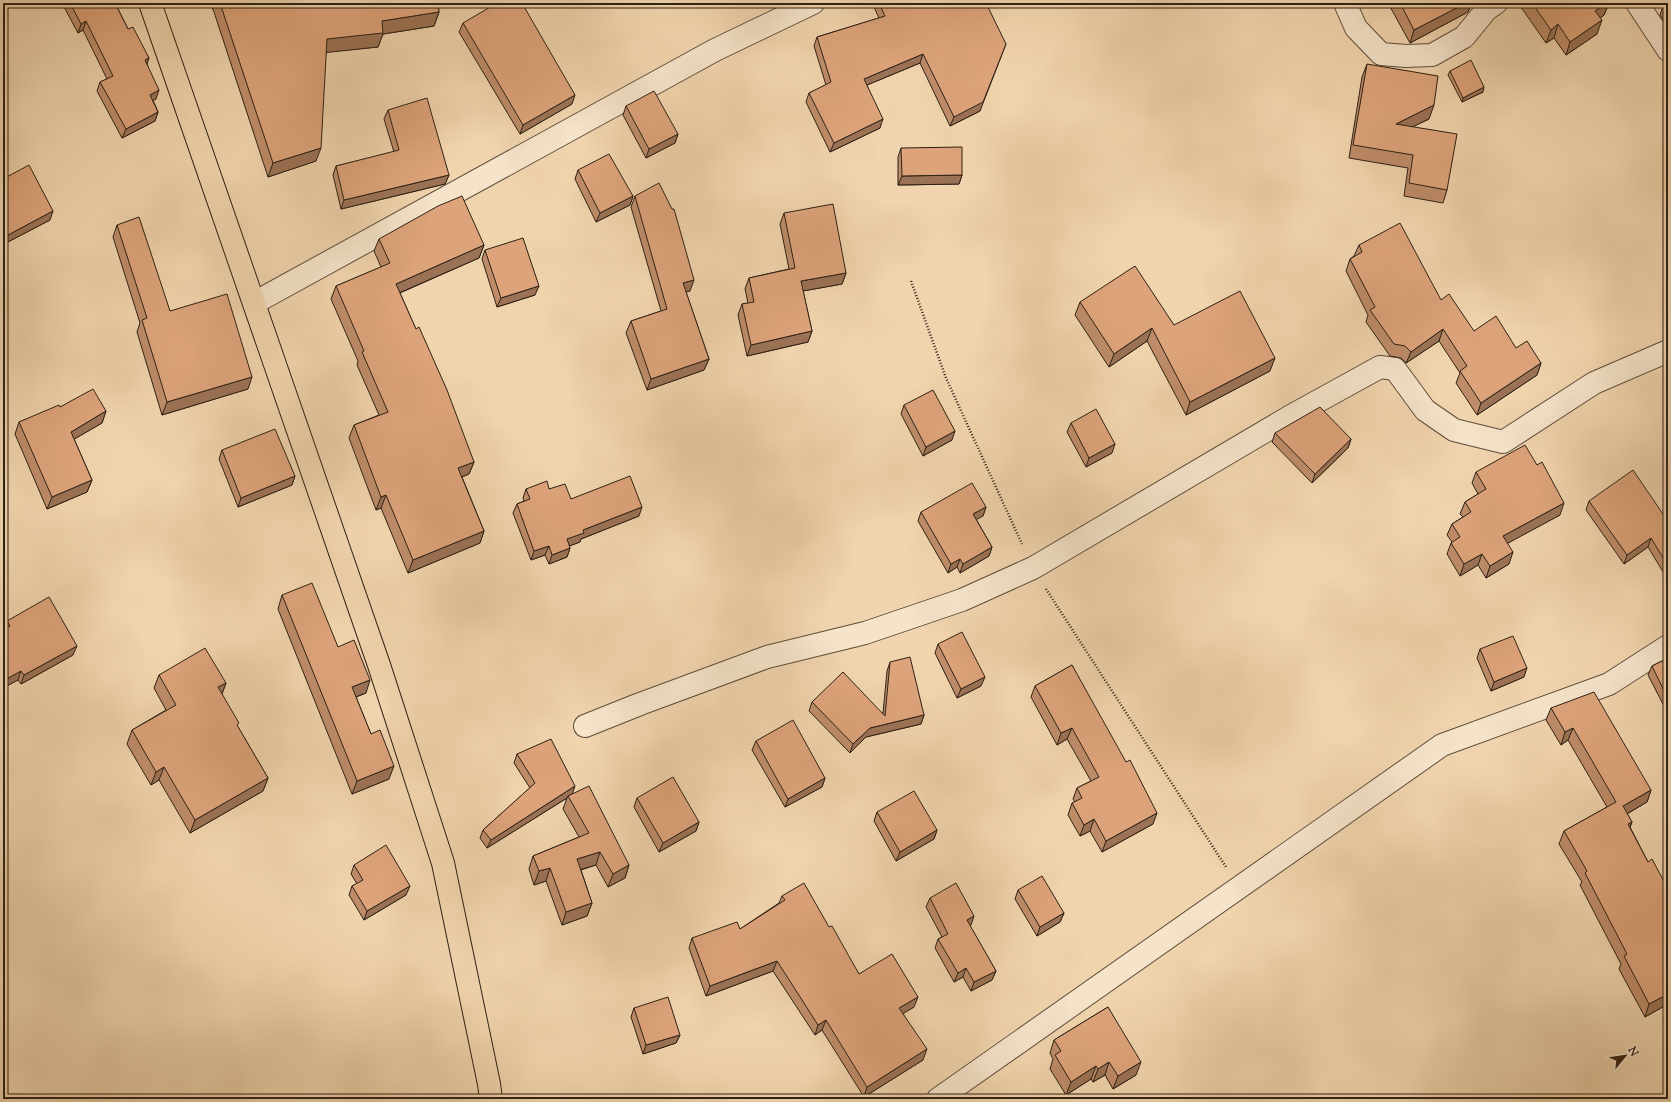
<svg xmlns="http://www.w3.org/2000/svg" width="1671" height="1102" font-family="'Sorts Mill Goudy',serif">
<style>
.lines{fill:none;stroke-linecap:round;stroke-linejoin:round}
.minor-casing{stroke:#5e4e3b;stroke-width:24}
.major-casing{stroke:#2e2115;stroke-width:24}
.path{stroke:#2e2115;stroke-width:2.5;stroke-dasharray:1 2;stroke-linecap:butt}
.minor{stroke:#f5e3ca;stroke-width:22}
.major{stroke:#f0d4ad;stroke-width:22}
.wall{fill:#be8c69;stroke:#2e2115}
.shaded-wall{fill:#9b7255;stroke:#2e2115}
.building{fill:#dda37a;stroke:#2e2115}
</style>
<rect width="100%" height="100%" fill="#f0d4ad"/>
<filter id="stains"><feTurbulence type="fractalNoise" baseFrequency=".005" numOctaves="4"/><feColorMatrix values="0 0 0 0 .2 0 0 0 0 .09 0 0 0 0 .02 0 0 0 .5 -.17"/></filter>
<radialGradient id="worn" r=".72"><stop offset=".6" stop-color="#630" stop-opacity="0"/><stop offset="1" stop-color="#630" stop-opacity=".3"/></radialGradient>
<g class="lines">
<defs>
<g id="minor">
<path d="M1345,3L1356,28L1381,54L1406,56L1432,55L1464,37L1487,9L1496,3"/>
<path d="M1637,3L1668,50"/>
<path d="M254,303L715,50L813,3"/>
<path d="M585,726L640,704L767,657L865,633L962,600L1033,568L1291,416L1380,367L1395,369L1425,410L1454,430L1503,442L1594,383L1668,351"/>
<path d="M938,1099L1442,745L1609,684L1668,646"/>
</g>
<path id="major" d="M150,3L379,665L443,863L489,1084L491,1099"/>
</defs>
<use href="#minor" class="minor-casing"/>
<use href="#major" class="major-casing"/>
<g class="path">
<path d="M911,281L946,378L1022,544"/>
<path d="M1046,589L1226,867"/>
</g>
<use href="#minor" class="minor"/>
<use href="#major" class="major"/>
</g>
<g class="wall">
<path d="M64,3H115L128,29L149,58L147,63L156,99L153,100L158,112L155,121L122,138L97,91L100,82L107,79L83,30L78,33L63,5Z"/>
<path d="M210,3H438L439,12L434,26L383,34L378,47L326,52L316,161L268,177L214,12Z"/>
<path d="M876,3H991L988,6L980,111L950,126L920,63L867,85L880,128L830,152L806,102L809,93L826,85L814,46L817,37L879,18L874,7Z"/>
<path d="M1388,3H1474L1471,5L1468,12L1410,43Z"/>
<path d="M1518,3H1609L1604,15L1600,18L1597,34L1566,55L1554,38L1546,43Z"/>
<path d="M1668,3V27L1660,15L1663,6Z"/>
<path d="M463,23L572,104L520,134L459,32Z"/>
<path d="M1367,64L1429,119L1412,127L1447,190L1443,203L1404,196L1408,168L1349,158L1362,77Z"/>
<path d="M1450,71L1483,92L1462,102L1448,75Z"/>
<path d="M626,106L678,134L675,143L646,158L623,115Z"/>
<path d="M388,110L449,175L445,184L341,209L333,175L336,166L394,152L384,119Z"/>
<path d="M901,148L962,175L959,184L898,185V157Z"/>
<path d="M578,170L633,196L630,205L596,222L575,179Z"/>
<path d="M3,179L50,220L4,244L3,241Z"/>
<path d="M635,196L672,209L690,291L686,292L709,359L704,370L647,390L626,333L631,321L661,311L631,207Z"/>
<path d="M784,213L846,273L842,284L803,291L812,331L808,342L747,356L738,315L742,304L748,303L745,289L749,278L789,269L780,224Z"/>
<path d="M117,225L170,311L248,389L162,415L137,332L140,323L113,237Z"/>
<path d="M379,239L484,245L479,258L400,293L474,462L469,474L462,477L484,531L480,543L408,573L381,508L376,510L349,438L354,425L379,415L357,365L358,361L331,299L336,286L381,267L374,251Z"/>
<path d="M1359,245L1441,300L1474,331L1516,348L1541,363L1537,375L1477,415L1456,383L1460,373L1439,341L1406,363L1401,358L1390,356L1366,322L1368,315L1346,271L1350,259L1354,256Z"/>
<path d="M485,250L535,295L497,307L482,259Z"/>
<path d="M1080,302L1174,325L1270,371L1186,415L1147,341L1109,367L1075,315Z"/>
<path d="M904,405L952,440L923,456L901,414Z"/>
<path d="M60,407L106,411L102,423L74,439L92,480L87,492L47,509L15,434L19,422Z"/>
<path d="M1071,423L1112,453L1086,467L1067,432Z"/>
<path d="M1275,433L1351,439L1348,448L1312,483L1272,442Z"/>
<path d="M222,450L295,476L292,485L238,507L219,459Z"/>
<path d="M1476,472L1560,515L1507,543L1509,564L1486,578L1478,565L1460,576L1447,554L1451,543L1452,542L1447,535L1452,524L1463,517L1460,514L1465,502L1478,494L1472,483Z"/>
<path d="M526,489H549L571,499L639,516L581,539L580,542L569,546L570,548L567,557L549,564L545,555L531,560L513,513L517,504L524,501L523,498Z"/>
<path d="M1589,501L1665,517L1668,516V580L1648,547L1624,564L1586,510Z"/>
<path d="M986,507L983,516L976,519L992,547L989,556L960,573L957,567L948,573L918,521L921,512Z"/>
<path d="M282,595L338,647L366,693L356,697L389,779L352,794L278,609Z"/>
<path d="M7,621L73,655L21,684L18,680L3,688V631L4,630Z"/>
<path d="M938,644L981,686L957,698L935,653Z"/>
<path d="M1480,649L1524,677L1491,691L1477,658Z"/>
<path d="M1668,658V706L1665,708L1648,675L1652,666Z"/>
<path d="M890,662L924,715L921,724L866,737L850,753L809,711L812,702L883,713L887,671Z"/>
<path d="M1072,665L1153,824L1102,852L1090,831L1080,836L1068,815L1072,803L1075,802L1073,799L1077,788L1091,781L1067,739L1057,745L1031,697L1035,686Z"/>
<path d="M159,675L226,683L222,694L238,727L268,778L263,791L190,833L159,780L151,785L127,744L132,730L166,710L154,688Z"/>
<path d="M1551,708L1651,790L1647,802L1627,814L1632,822L1630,827L1648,862L1668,889V1004L1645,1017L1619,969L1621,964L1580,885L1582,882L1559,844L1564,831L1607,807L1568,740L1561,745L1546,720Z"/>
<path d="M756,741L825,778L822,787L785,807L752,750Z"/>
<path d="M517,754L573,794L629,865L625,878L608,887L596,865L581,870L592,903L587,916L562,925L546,881L534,885L529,869L533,856L579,837L563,809L567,798L487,848L480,838L483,830L530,788L514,763Z"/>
<path d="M637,798L699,822L696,831L659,852L634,807Z"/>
<path d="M877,812L937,830L934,839L896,861L874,821Z"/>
<path d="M354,865L406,895L364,920L349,895L352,886L357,884L351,874Z"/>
<path d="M1018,890L1064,913L1060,922L1037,936L1015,899Z"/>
<path d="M782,896L829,927L859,974L914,1007L903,1013L923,1060L864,1097L822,1030L815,1035L773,971L706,996L689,948L692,938L740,929L779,903Z"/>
<path d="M930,898L971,925L970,926L996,971L992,980L971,991L963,977L954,982L935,948L938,939L942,937L926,907Z"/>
<path d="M1108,1007L1136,1075L1113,1089L1105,1075L1093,1082L1091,1079L1066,1095L1050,1069L1053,1059L1050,1053L1054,1040Z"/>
<path d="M634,1008L680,1035L676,1043L643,1054L631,1017Z"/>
</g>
<g class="shaded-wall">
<path d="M983,3H991L990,4L981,8Z"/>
<path d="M1466,3H1474L1471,5L1468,12L1410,43L1414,30Z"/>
<path d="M1608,3H1609L1604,15L1591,24L1595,11Z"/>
<path d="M439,12L434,26L383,34L378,47L322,53L327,39L382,21Z"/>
<path d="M1602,20L1597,34L1566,55L1570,42Z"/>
<path d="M86,21L83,30L78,33L81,24Z"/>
<path d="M1558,24L1554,38L1546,43L1551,30Z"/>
<path d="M1006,44L980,111L950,126L954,117Z"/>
<path d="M923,54L920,63L860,88L864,79Z"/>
<path d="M149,58L146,67L145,60Z"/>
<path d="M1484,87L1483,92L1462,102L1463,98Z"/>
<path d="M159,90L156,99L147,104L150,95Z"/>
<path d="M575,95L572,104L520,134L523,125Z"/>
<path d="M1434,105L1429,119L1391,137L1396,124Z"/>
<path d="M158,112L155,121L122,138L126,129Z"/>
<path d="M883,119L880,128L830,152L834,143Z"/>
<path d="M678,134L675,143L646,158L649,149Z"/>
<path d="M321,148L316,161L268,177L273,163Z"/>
<path d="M449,175L445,184L341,209L344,200Z"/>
<path d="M962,175L959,184L898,185L902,176Z"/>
<path d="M633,196L630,205L596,222L600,213Z"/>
<path d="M53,211L50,220L4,244L8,235Z"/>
<path d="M484,245L479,258L392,296L396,284Z"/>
<path d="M846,273L842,284L797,292L801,281Z"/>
<path d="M694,280L690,291L679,294L683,283Z"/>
<path d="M539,286L535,295L497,307L501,298Z"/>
<path d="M1152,328L1147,341L1109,367L1114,354Z"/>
<path d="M1443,329L1439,341L1406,363L1411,352Z"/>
<path d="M812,331L808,342L747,356L751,345Z"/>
<path d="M1275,358L1270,371L1186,415L1190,402Z"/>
<path d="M709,359L704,370L647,390L651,379Z"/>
<path d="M1541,363L1537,375L1477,415L1481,403Z"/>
<path d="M252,377L248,389L162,415L167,402Z"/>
<path d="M106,411L102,423L66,444L71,432Z"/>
<path d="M955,431L952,440L923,456L926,447Z"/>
<path d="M1351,439L1348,448L1312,483L1315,474Z"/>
<path d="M1115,444L1112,453L1086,467L1089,458Z"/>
<path d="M474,462L469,474L454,480L458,468Z"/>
<path d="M295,476L292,485L238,507L241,498Z"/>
<path d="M92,480L87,492L47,509L52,497Z"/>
<path d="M386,495L381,508L376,510L381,497Z"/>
<path d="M1564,503L1560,515L1499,548L1503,536Z"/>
<path d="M642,507L639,516L581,539L580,542L564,548L567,539L583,530Z"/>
<path d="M986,507L983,516L970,523L973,514Z"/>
<path d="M484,531L480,543L408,573L413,560Z"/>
<path d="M1651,538L1648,547L1624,564L1627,555Z"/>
<path d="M549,546L545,555L531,560L534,551Z"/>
<path d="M992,547L989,556L960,573L963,564Z"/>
<path d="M570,548L567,557L549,564L552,555Z"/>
<path d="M1513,552L1509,564L1486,578L1490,566Z"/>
<path d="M1482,554L1478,565L1460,576L1464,564Z"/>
<path d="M960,559L957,567L948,573L951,564Z"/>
<path d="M77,646L73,655L21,684L24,675Z"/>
<path d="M1527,668L1524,677L1491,691L1494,682Z"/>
<path d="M21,671L18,680L3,688V681Z"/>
<path d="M985,677L981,686L957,698L961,689Z"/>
<path d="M370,680L366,693L347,700L352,687Z"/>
<path d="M226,683L221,696L218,687Z"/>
<path d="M1668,699V706L1665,708Z"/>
<path d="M924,715L921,724L866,737L850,753L853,744L870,728Z"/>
<path d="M1072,728L1067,739L1057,745L1061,733Z"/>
<path d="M1573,728L1568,740L1561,745L1565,732Z"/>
<path d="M394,766L389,779L352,794L357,781Z"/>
<path d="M164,767L159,780L151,785L156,772Z"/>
<path d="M268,778L263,791L190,833L195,820Z"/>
<path d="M825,778L822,787L785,807L788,799Z"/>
<path d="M575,786L572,795L568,796L567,798L487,848L491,840Z"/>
<path d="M1651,790L1647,802L1618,819L1623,806Z"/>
<path d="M1157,813L1153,824L1102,852L1106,841Z"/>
<path d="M7,815L4,824H3V817Z"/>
<path d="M1094,819L1090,831L1080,836L1084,825Z"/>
<path d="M699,822L696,831L659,852L663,843Z"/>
<path d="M1632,822L1627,835L1628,824Z"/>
<path d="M937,830L934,839L896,861L900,852Z"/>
<path d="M600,852L596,865L572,872L577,859Z"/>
<path d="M629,865L625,878L608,887L613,874Z"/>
<path d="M550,868L546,881L534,885L539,871Z"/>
<path d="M410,886L406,895L364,920L367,911Z"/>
<path d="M592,903L587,916L562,925L566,912Z"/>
<path d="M1064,913L1060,922L1037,936L1040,927Z"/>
<path d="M974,916L971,925L964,929L967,920Z"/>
<path d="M777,961L773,971L706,996L710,986Z"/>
<path d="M966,968L963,977L954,982L958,973Z"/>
<path d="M996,971L992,980L971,991L974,982Z"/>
<path d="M1668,994V1004L1645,1017L1649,1004Z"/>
<path d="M918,997L914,1007L896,1018L899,1008Z"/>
<path d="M826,1020L822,1030L815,1035L818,1025Z"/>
<path d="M680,1035L676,1043L643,1054L646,1045Z"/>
<path d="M927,1049L923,1060L864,1097L867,1087Z"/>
<path d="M1109,1062L1105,1075L1093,1082L1098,1069Z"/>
<path d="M1141,1062L1136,1075L1113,1089L1118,1076Z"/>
<path d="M1096,1066L1091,1079L1066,1095L1071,1082Z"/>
</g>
<g class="building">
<path d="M70,3H115L128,29L133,27L149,58L145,60L159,90L150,95L158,112L126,129L100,82L113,76L86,21L81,24Z"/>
<path d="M220,3H438L439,12L382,21L383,33L327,39L321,148L273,163Z"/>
<path d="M497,3H522L575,95L523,125L463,23Z"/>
<path d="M879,3H986L1006,44L983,102L954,117L923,54L864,79L883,119L834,143L809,93L831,82L817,37L885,16Z"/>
<path d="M1400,3H1466L1414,30Z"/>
<path d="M1532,3H1608L1595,11L1602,20L1570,42L1558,24L1551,30Z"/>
<path d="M1667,3H1668V13L1663,6Z"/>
<path d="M1471,60L1484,87L1463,98L1450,71Z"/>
<path d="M1367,64L1438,76L1434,105L1396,124L1457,134L1447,190L1409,183L1413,155L1353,145Z"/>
<path d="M654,91L678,134L649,149L626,106Z"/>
<path d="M427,98L449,175L344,200L336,166L399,150L388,110Z"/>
<path d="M962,147V175L902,176L901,148Z"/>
<path d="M609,154L633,196L600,213L578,170Z"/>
<path d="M29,165L53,211L8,235L3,226V179Z"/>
<path d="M659,183L672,209H674L694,280L683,283L709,359L651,379L631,321L667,309L635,196Z"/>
<path d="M462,196L484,245L396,284L416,329L419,327L447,390L474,462L458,468L484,531L413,560L386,495L381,497L354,425L388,412L362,352L364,351L336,286L390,263L379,239L438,206Z"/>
<path d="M833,204L846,273L801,281L812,331L751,345L742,304L754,302L749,278L795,268L784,213Z"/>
<path d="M139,217L170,311L227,294L252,377L167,402L142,320L147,318L117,225Z"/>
<path d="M1400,223L1441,300L1449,294L1474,331L1496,316L1516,348L1527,341L1541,363L1481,403L1460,371L1467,366L1443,329L1411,352L1405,346L1394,344L1370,310L1375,307L1350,259L1362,252L1359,245Z"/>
<path d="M523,238L539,286L501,298L485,250Z"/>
<path d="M1135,266L1174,325L1240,291L1275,358L1190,402L1152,328L1114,354L1080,302Z"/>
<path d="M93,389L106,411L71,432L92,480L52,497L19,422L59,405L60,407Z"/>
<path d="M933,390L955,431L926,447L904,405Z"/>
<path d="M1320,407L1351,439L1315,474L1275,433Z"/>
<path d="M1096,409L1115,444L1089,458L1071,423Z"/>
<path d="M275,429L295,476L241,498L222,450Z"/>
<path d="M1525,445L1537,465L1542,462L1564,503L1503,536L1513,552L1490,566L1482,554L1464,564L1451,543L1460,537L1452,524L1471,512L1465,502L1486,489L1476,472Z"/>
<path d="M1633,470L1665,517L1668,516V566L1651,538L1627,555L1589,501Z"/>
<path d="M630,476L642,507L583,530L584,533L567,539L570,548L552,555L549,546L534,551L517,504L530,499L526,489L547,481L549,489L565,484L571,499Z"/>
<path d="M972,483L986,507L973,514L992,547L963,564L960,559L951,564L921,512Z"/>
<path d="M312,583L338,647L354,640L370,680L352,687L371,734L380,730L394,766L357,781L282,595Z"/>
<path d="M49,597L77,646L24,675L21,671L3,681V631L10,626L7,621Z"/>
<path d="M962,632L985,677L961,689L938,644Z"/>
<path d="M1513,636L1527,668L1494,682L1480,649Z"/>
<path d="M205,648L226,683L218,687L239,723L237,725L268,778L195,820L164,767L156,772L132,730L176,705L159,675Z"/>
<path d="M910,657L924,715L870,728L853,744L812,702L843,672L885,716L890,662Z"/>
<path d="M1668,658V699L1652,666Z"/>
<path d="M1072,665L1126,762L1130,760L1157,813L1106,841L1094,819L1084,825L1072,803L1082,798L1077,788L1099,777L1072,728L1061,733L1035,686Z"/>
<path d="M1594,692L1651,790L1623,806L1632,822L1628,824L1648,862L1652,859L1668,889V994L1649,1004L1624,956L1627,954L1585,873L1587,871L1564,831L1616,802L1573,728L1565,732L1551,708Z"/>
<path d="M793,720L825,778L788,799L756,741Z"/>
<path d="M551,739L575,786L491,840L483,830L535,783L517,754Z"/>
<path d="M673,777L699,822L663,843L637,798Z"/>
<path d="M589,786L629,865L613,874L600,852L577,859L592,903L566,912L550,868L539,871L533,856L589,833L568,796Z"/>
<path d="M914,791L937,830L900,852L877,812Z"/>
<path d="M3,809L7,815L3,817Z"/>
<path d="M386,845L410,886L367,911L352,886L363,880L354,865Z"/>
<path d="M1042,876L1064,913L1040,927L1018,890Z"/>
<path d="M804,883L829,927L832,926L859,974L892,954L918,997L899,1008L927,1049L867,1087L826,1020L818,1025L777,961L710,986L692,938L737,922L740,929L785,900L782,896Z"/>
<path d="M956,883L974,916L967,920L996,971L974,982L966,968L958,973L938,939L948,934L930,898Z"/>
<path d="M668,997L680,1035L646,1045L634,1008Z"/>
<path d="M1108,1007L1141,1062L1118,1076L1109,1062L1098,1069L1096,1066L1071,1082L1055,1055L1061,1051L1054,1040Z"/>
</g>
<rect width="1671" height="1102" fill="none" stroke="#f0d4ad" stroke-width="16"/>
<rect x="4" y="4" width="1663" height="1094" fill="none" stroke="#2e2115" stroke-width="2"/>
<rect x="8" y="8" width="1655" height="1086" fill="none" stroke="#2e2115"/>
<g transform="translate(1625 1056) rotate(61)" stroke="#f5e3ca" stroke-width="3" paint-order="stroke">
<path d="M0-3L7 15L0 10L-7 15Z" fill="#2e2115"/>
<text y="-6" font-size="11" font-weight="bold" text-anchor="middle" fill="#2e2115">N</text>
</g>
<rect width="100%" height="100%" filter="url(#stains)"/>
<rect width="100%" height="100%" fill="url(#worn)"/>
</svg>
